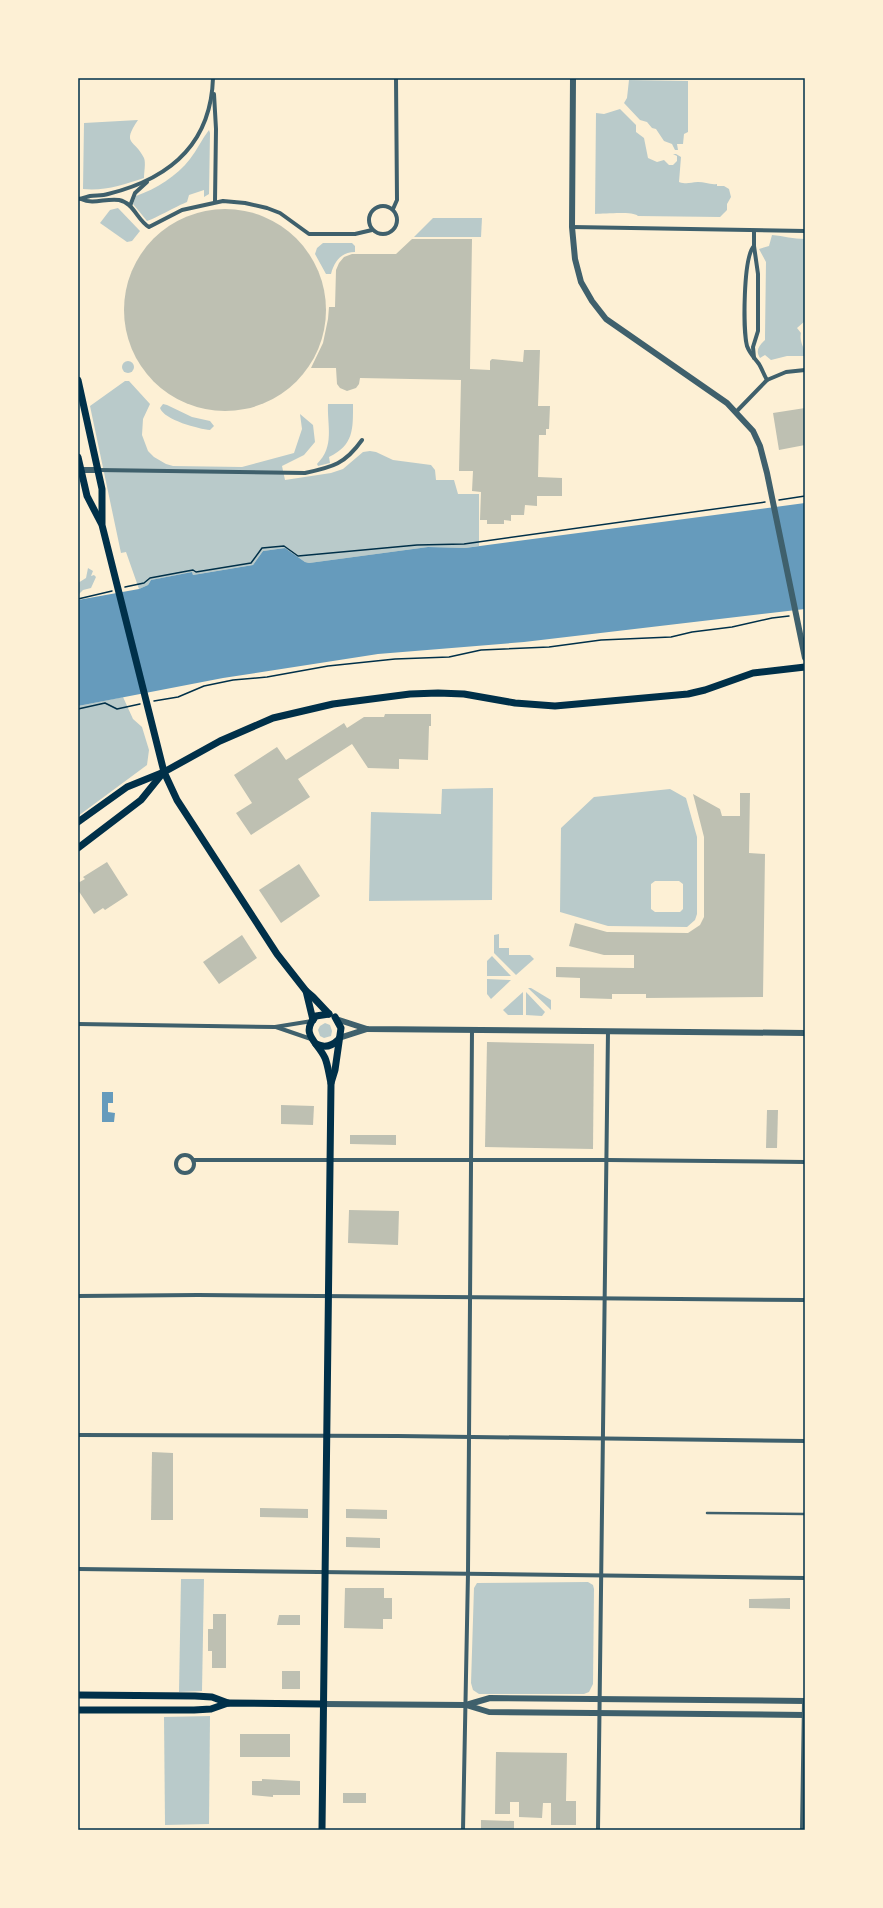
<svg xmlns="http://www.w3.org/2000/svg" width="883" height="1908" font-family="'Roboto Serif',serif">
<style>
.green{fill:#b9caca;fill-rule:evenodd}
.water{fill:#669bbc}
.building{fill:#bec0b2}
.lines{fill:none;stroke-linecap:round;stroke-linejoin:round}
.path{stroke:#003049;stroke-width:1.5}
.service{stroke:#3f606c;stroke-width:2.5}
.minor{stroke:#3f606c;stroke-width:4}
.tertiary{stroke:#3f606c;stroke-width:6}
.secondary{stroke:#003049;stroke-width:7}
.neatline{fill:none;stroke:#003049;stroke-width:1.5}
</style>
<rect width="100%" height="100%" fill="#fdf0d5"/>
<g class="green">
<path d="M629,80L688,81V132L684,134L683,144H677L678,150H675L672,144L664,141L656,129L652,128L647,122L640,120L624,103L627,98Z"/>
<path d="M620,109L636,125V132L644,138L648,158L657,162L664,160L669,165H673L677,161V156L673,154H676L681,157L679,182C688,185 690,182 698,182C705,182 710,185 717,184V186H724L729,189L731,197L727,204V210L720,217L638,216C632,211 605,214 595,214L596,113L604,114Z"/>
<path d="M138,120C121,145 135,139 144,158C146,163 144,172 144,178C123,185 105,191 83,189L84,123Z"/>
<path d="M209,130L210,133L209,194L204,197V190L189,195L187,202C179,205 150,221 147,221L133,204L136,196C156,189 177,176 190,159C197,150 202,139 209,130Z"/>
<path d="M118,208L140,231L132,241L127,242L100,223L110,210Z"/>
<path d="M433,218H482L481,237H414Z"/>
<path d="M772,235C784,236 793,239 805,239V321L797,328L801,333C799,343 805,347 805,356H787L771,360L765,355L760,358C755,350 759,346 765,340V335L766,262L759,249L769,246Z"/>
<path d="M323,243H352L355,246V252C341,252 334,262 331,274H326L315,254L317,248Z"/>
<circle cx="128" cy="367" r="6"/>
<path d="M125,381H129L150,404L143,419L142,435L148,451L154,457L166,464L173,466L242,467L294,453L302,429L300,414L313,425L315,442L304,455L282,466L285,480L331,473L343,469L363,452L370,451L376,452L393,460L431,465L435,470L436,480H454L458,494H479V546L465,548L428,547L309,563L305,562L285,548L263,551L253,565L193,575L192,572L151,580L148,585L139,589L126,552L121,553L90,406Z"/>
<path d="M163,404L167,405L192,417L210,421L214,426L210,430C199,429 164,420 160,408Z"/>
<path d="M328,404H353C353,429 354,445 329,457L330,463L318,466L317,464C335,446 327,426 328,404Z"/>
<path d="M88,568L93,571L91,576L94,575L96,577L91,588L83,590L78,595V583L86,578Z"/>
<path d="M123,697L133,719L142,727L149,750L147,765L78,816V706Z"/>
<path d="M493,788L492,900L369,901L371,812L441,814L442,789Z"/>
<path d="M670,789L686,798L697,837V914L695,920L687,927L608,926L560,912L561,828L594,797ZM655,881H679L683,884V909L680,912H655L651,909V884Z"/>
<path d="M499,934V948H509V955H530L534,959L516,975L494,953V935Z"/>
<path d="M492,956L511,976H487V961Z"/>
<path d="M487,979L511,980L491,999L487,994Z"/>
<path d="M528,988H531L551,1000V1010Z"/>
<path d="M523,992V1015H508L503,1010Z"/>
<path d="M526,992L545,1012L542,1016L526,1015Z"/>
<path d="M325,1023L330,1025L332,1031L331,1036L324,1038L320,1036L318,1030L320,1026Z"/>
<path d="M181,1579H204L202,1691L179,1692Z"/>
<path d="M588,1582L593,1585L594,1589L593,1684L589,1692L584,1694H479L473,1690L471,1683L474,1588L477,1583Z"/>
<path d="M210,1716L209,1824L165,1825L164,1717Z"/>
</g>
<g class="water">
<path d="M805,503V609L524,642L378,654L223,678L78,706V600L139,589L148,585L151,580L192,572L193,575L253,565L263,551L285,548L305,562L309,563L428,547L465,548Z"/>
<path d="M102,1092H113V1103H108V1112L115,1113L114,1122H102Z"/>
</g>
<g class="building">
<circle cx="225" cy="310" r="101"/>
<path d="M412,239H472L470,369L490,370V361L492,359L523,362L524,350H540L538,406H550L549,429H546V435H539L538,477L562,478V496H537V506L525,505L524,515H511V521L504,520V524H487V520H480L481,492L472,491L473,471H459L461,380L360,378L359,384L356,388L347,391L340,388L337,384L336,368H311L323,343L328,319L329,307H335L336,270L339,263L344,257L352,254H396Z"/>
<path d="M805,408V445L779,450L773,413Z"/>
<path d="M385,714H431V726H429L428,760L399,759V769L368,768L352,744L298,779L310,797L251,835L236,813L252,803L234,775L277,747L286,760L344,723L347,728L364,717H384Z"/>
<path d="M740,793H750L749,853L765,854L763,997L646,998V994H612V999L580,998V978L556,977V967L634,968V955H604L569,946L575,923L607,932L688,933L700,925L704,917V837L693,794L720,809L722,816H740Z"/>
<path d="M107,862L128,895L105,910L103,908L94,914L78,890V883L85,879L83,877Z"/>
<path d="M299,864L320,896L281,923L259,890Z"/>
<path d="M242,935L257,958L219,984L203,962Z"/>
<path d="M487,1042L594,1044L593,1149L485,1147Z"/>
<path d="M281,1105L314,1106L313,1125L281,1124Z"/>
<path d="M767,1110H778L777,1148H766Z"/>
<path d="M350,1135H396V1145L350,1144Z"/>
<path d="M349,1210L399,1211L398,1245L348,1243Z"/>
<path d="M152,1452L173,1453V1520H151Z"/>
<path d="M260,1508L308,1509V1518L260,1517Z"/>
<path d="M346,1509L387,1510V1519L346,1518Z"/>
<path d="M346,1537L380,1538V1548L346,1547Z"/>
<path d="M345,1588H384V1598H392V1619H383V1629L344,1628Z"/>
<path d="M790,1598V1609L749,1608V1599Z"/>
<path d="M213,1614H226V1668H212V1651H208V1629H213Z"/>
<path d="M279,1615H300V1625H277Z"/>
<rect x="282" y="1671" width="18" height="18"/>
<rect x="240" y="1734" width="50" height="23"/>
<path d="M496,1752L567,1753L566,1801H576V1825H551V1803H543L542,1818L519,1817V1802H510V1814H495Z"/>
<path d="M262,1779L300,1781V1795H273V1797L252,1795V1781H262Z"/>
<rect x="343" y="1793" width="23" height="10"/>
<path d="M481,1820L514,1821V1830H481Z"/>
</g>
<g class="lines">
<g class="path">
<path d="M779,500L805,496"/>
<path d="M125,587L144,583L150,578L193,570L196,572L251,563L262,548L284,546L298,556L417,545L464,544L765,502"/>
<path d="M78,599L112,591"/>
<path d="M154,701L178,697L204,686L233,680L267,677L328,666L395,659L449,657L481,650L549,647L601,640L671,637L692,632L732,627L772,618L789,616"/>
<path d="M78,709L105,703L117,709L140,704"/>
</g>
<path class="service" d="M707,1513L805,1514"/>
<g class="minor">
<path d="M214,94L216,129L215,201"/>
<path d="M78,199C82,199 86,197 90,196C96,195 102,196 108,194C169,179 211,144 213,78"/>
<path d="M81,199C94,205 105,198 119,200C134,203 137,220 149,227L182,210L223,201L245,203L267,208L280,213L309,234H355L372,230"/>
<circle cx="383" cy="220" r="14"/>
<path d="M130,206L135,193L147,182"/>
<path d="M393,209L397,200L396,78"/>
<path d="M572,227L805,231"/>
<path d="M754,231V246L758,274V331L753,347L754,358"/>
<path d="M754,246C743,257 743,331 747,346C750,354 754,357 759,364C762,369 764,375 767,380"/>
<path d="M736,412L767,380L786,372L805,370"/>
<path d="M98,470L305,473C333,467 345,464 362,440"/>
<path d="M78,1024L275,1027L312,1021"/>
<path d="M276,1027L311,1039"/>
<circle cx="185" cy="1164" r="9"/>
<path d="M193,1160H608L805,1162"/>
<path d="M78,1296L198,1295L805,1300"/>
<path d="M78,1435L398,1436L805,1441"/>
<path d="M78,1569L805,1578"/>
<path d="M463,1830L468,1573L472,1030"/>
<path d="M598,1830L608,1031"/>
</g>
<g class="tertiary">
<path d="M573,78L572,227L575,259L581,282L592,301L606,319L727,403L753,431L760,446L767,473L805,658"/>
<path d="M78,470H98"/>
<path d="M336,1019L367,1029L805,1033"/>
<path d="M339,1038L367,1029"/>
<path d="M323,1704L466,1705L490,1698L805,1701"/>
<path d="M466,1705L489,1712L805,1715"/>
<path d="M803,1830L805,1702"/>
</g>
<g class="secondary">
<path d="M78,380L102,489V525L164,772L177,800L277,954L306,991L313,997L329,1014"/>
<path d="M78,457L87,496L101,523"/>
<path d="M78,822L127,787L164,772L220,741L273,718L333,704L410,694L438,693L464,694L515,703L555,706L688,694L705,690L753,673L805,667"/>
<path d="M78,848L141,800L162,774"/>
<path d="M306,991L313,1020"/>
<path d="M316,1044C324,1048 331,1047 338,1040"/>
<path d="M331,1083L335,1070L341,1028L335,1017"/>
<path d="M78,1695L195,1696L212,1697L228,1703"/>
<path d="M78,1710H194L211,1709L228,1703L323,1704"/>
<path d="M322,1830L331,1083C329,1075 328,1065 325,1058C318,1042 299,1034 316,1016L329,1014"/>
</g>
</g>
<rect width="883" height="1908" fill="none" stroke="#fdf0d5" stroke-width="158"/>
<rect x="79" y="79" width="725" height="1750" class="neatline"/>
</svg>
